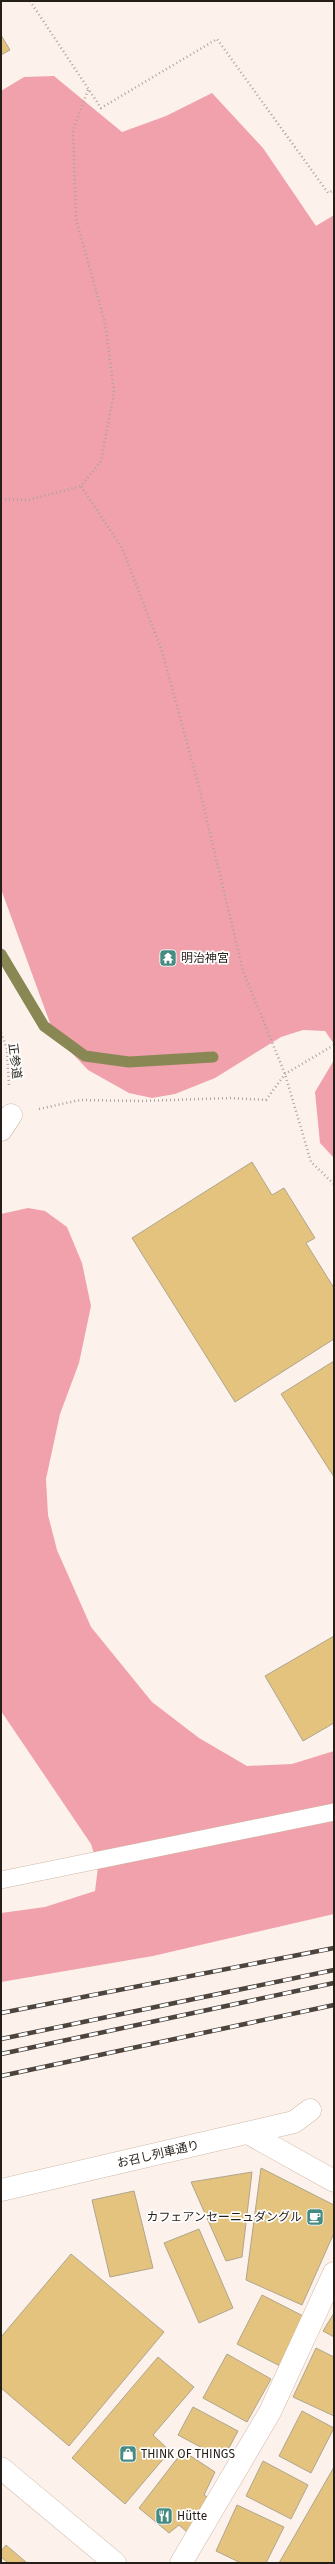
<svg xmlns="http://www.w3.org/2000/svg" width="335" height="2564" font-family="'Fira Sans','Noto Sans JP',sans-serif">
<style>
.forest{fill:#f0a1ac}
.lines{fill:none;stroke-linecap:round;stroke-linejoin:round}
.stream{stroke:#898854;stroke-width:11}
.building{fill:#e3c37e;stroke:#b0a58e}
.lane-casing{stroke:#cfb9a8;stroke-width:18}
.street-casing{stroke:#cfb9a8;stroke-width:23}
.secondary-casing{stroke:#cfb9a8;stroke-width:23}
.path{stroke:#aca39c;stroke-width:2.5;stroke-dasharray:1 3;stroke-linecap:butt}
.lane{stroke:#fff;stroke-width:17}
.street{stroke:#fff;stroke-width:22}
.secondary{stroke:#fff;stroke-width:22}
.rail-casing{stroke:#4d443e;stroke-width:4.5}
.rail{stroke:#fff;stroke-width:3;stroke-dasharray:9;stroke-linecap:butt}
.labels{text-anchor:middle;dominant-baseline:central;stroke-width:3.5;stroke-linejoin:round;paint-order:stroke}
.poi-label{font-size:12px;fill:#261e18;stroke:#fff;text-anchor:start}
.street-label{font-size:12px;fill:#261e18;stroke:#fff}
</style>
<rect width="100%" height="100%" fill="#fcf2eb"/>
<g class="forest">
<path d="M54,76L122,132L166,116L212,93L263,148L316,226L334,215V1044L325,1031L303,1030L281,1037L215,1078L175,1094L152,1098L129,1093L88,1070L54,1034L1,889V91L24,77Z"/>
<path d="M334,1060V1158L320,1143L315,1092Z"/>
<path d="M28,1208L45,1211L67,1227L82,1263L91,1306L79,1363L60,1414L46,1479L48,1515L57,1550L91,1627L152,1702L199,1738L247,1766L292,1764L334,1751V1914L153,1956L1,1982V1913L45,1907L95,1891L98,1867L91,1844L1,1711V1214Z"/>
</g>
<g class="lines">
<path class="stream" d="M1,954L44,1026L85,1056L129,1062L213,1057"/>
</g>
<g class="building">
<path d="M1,35L10,50L1,55Z"/>
<path d="M252,1162L272,1195L284,1188L315,1238L306,1243L334,1288V1339L235,1402L132,1238Z"/>
<path d="M334,1361V1477L281,1394Z"/>
<path d="M334,1636V1723L303,1741L265,1676Z"/>
<path d="M261,2168L334,2205V2233L302,2305L246,2280Z"/>
<path d="M252,2172L242,2257L226,2261L191,2182Z"/>
<path d="M134,2191L153,2268L110,2277L92,2200Z"/>
<path d="M199,2229L233,2308L199,2323L164,2243Z"/>
<path d="M71,2254L164,2332L69,2446L1,2388V2337Z"/>
<path d="M262,2295L307,2318L282,2367L237,2344Z"/>
<path d="M334,2313V2337L323,2331Z"/>
<path d="M316,2348L334,2357V2416L293,2397Z"/>
<path d="M227,2354L271,2379L247,2422L203,2398Z"/>
<path d="M158,2357L194,2387L153,2435L170,2451L125,2504L72,2458Z"/>
<path d="M193,2407L238,2431L223,2459L178,2435Z"/>
<path d="M302,2411L334,2428L311,2473L279,2456Z"/>
<path d="M183,2451L215,2472L204,2495L212,2500L187,2532L179,2525L169,2533L139,2508Z"/>
<path d="M263,2461L308,2485L291,2519L246,2496Z"/>
<path d="M334,2467V2563H279Z"/>
<path d="M237,2505L284,2527L266,2563H241L216,2551Z"/>
<path d="M6,2545L27,2563H8L1,2557V2551Z"/>
</g>
<g class="lines">
<defs>
<path id="lane" d="M1,1880L334,1812"/>
<g id="street">
<path d="M1,1130L11,1115"/>
<path d="M248,2133L334,2181"/>
<path d="M1,2190L294,2122L310,2110"/>
<path d="M181,2563L270,2412L334,2273"/>
</g>
<path id="secondary" d="M1,2468L115,2563"/>
</defs>
<use href="#lane" class="lane-casing"/>
<use href="#street" class="street-casing"/>
<use href="#secondary" class="secondary-casing"/>
<g class="path">
<path d="M30,1L101,108L217,39L328,193L334,190"/>
<path d="M88,90L73,130L76,219L105,323L114,392L101,461L81,486L122,548L162,651L199,787L243,971L285,1074L311,1162L334,1184"/>
<path d="M1,499L28,500L81,486"/>
<path d="M1,1033L7,1049L9,1085"/>
<path d="M39,1109L80,1100L142,1101L231,1098L266,1100L285,1074L334,1045"/>
</g>
<use href="#lane" class="lane"/>
<use href="#street" class="street"/>
<use href="#secondary" class="secondary"/>
<defs>
<g id="rail">
<path d="M1,2013L334,1948"/>
<path d="M1,2039L334,1970"/>
<path d="M1,2054L334,1983"/>
<path d="M1,2076L334,2005"/>
</g>
</defs>
<use href="#rail" class="rail-casing"/>
<use href="#rail" class="rail"/>
</g>
<defs>
<symbol id="temple-square" viewBox="-11 -11 22 22"><rect x="-9" y="-9" width="18" height="18" rx="4" fill="#458b82" stroke="#fff"/><path d="M0-6L5-2H3V0L6.5 2.5H4V6H1.5V3h-3V6H-4V2.5H-6.5L-3 0V-2H-5Z" fill="#fff"/></symbol>
<symbol id="cafe-square" viewBox="-11 -11 22 22"><rect x="-9" y="-9" width="18" height="18" rx="4" fill="#458b82" stroke="#fff"/><path d="M-5.5-4.5H6V0H3Q3 3.5 0 3.5H-2.5Q-5.5 3.5-5.5 0ZM3-3.2v2h1.7v-2ZM-6 4.5H4V6H-6Z" fill="#fff"/></symbol>
<symbol id="shop-square" viewBox="-11 -11 22 22"><rect x="-9" y="-9" width="18" height="18" rx="4" fill="#458b82" stroke="#fff"/><path d="M-5-2.5h2.3a2.7 3.5 0 0 1 5.4 0H5L5.5 6h-11ZM-1.5-2.5h3a1.5 2.3 0 0 0-3 0Z" fill="#fff"/></symbol>
<symbol id="restaurant-square" viewBox="-11 -11 22 22"><rect x="-9" y="-9" width="18" height="18" rx="4" fill="#458b82" stroke="#fff"/><path d="M-5-6h1v4h1v-4h1v4h1v-4h1v5L-1.5 .5V6h-2V.5L-5-1ZM5-6V6H3V1.5H1.5Q1.5-4 5-6Z" fill="#fff"/></symbol>
</defs>
<g fill-rule="evenodd">
<use href="#temple-square" x="158" y="948" width="20" height="20"/>
<use href="#cafe-square" x="305" y="2207" width="20" height="20"/>
<use href="#shop-square" x="118" y="2444" width="20" height="20"/>
<use href="#restaurant-square" x="154" y="2506" width="20" height="20"/>
</g>
<g class="labels">
<g class="poi-label">
<text x="181" y="958">明治神宮</text>
<text x="302" y="2217" text-anchor="end">カフェアンセーニュダングル</text>
<text x="141" y="2454">THINK OF THINGS</text>
<text x="177" y="2516">Hütte</text>
</g>
<g class="street-label">
<text transform="translate(15 1061) rotate(83)">正参道</text>
<text transform="translate(158 2154) rotate(-13)">お召し列車通り</text>
</g>
</g>
<rect width="335" height="2564" fill="none" stroke="#261e18" stroke-width="4"/>
</svg>
